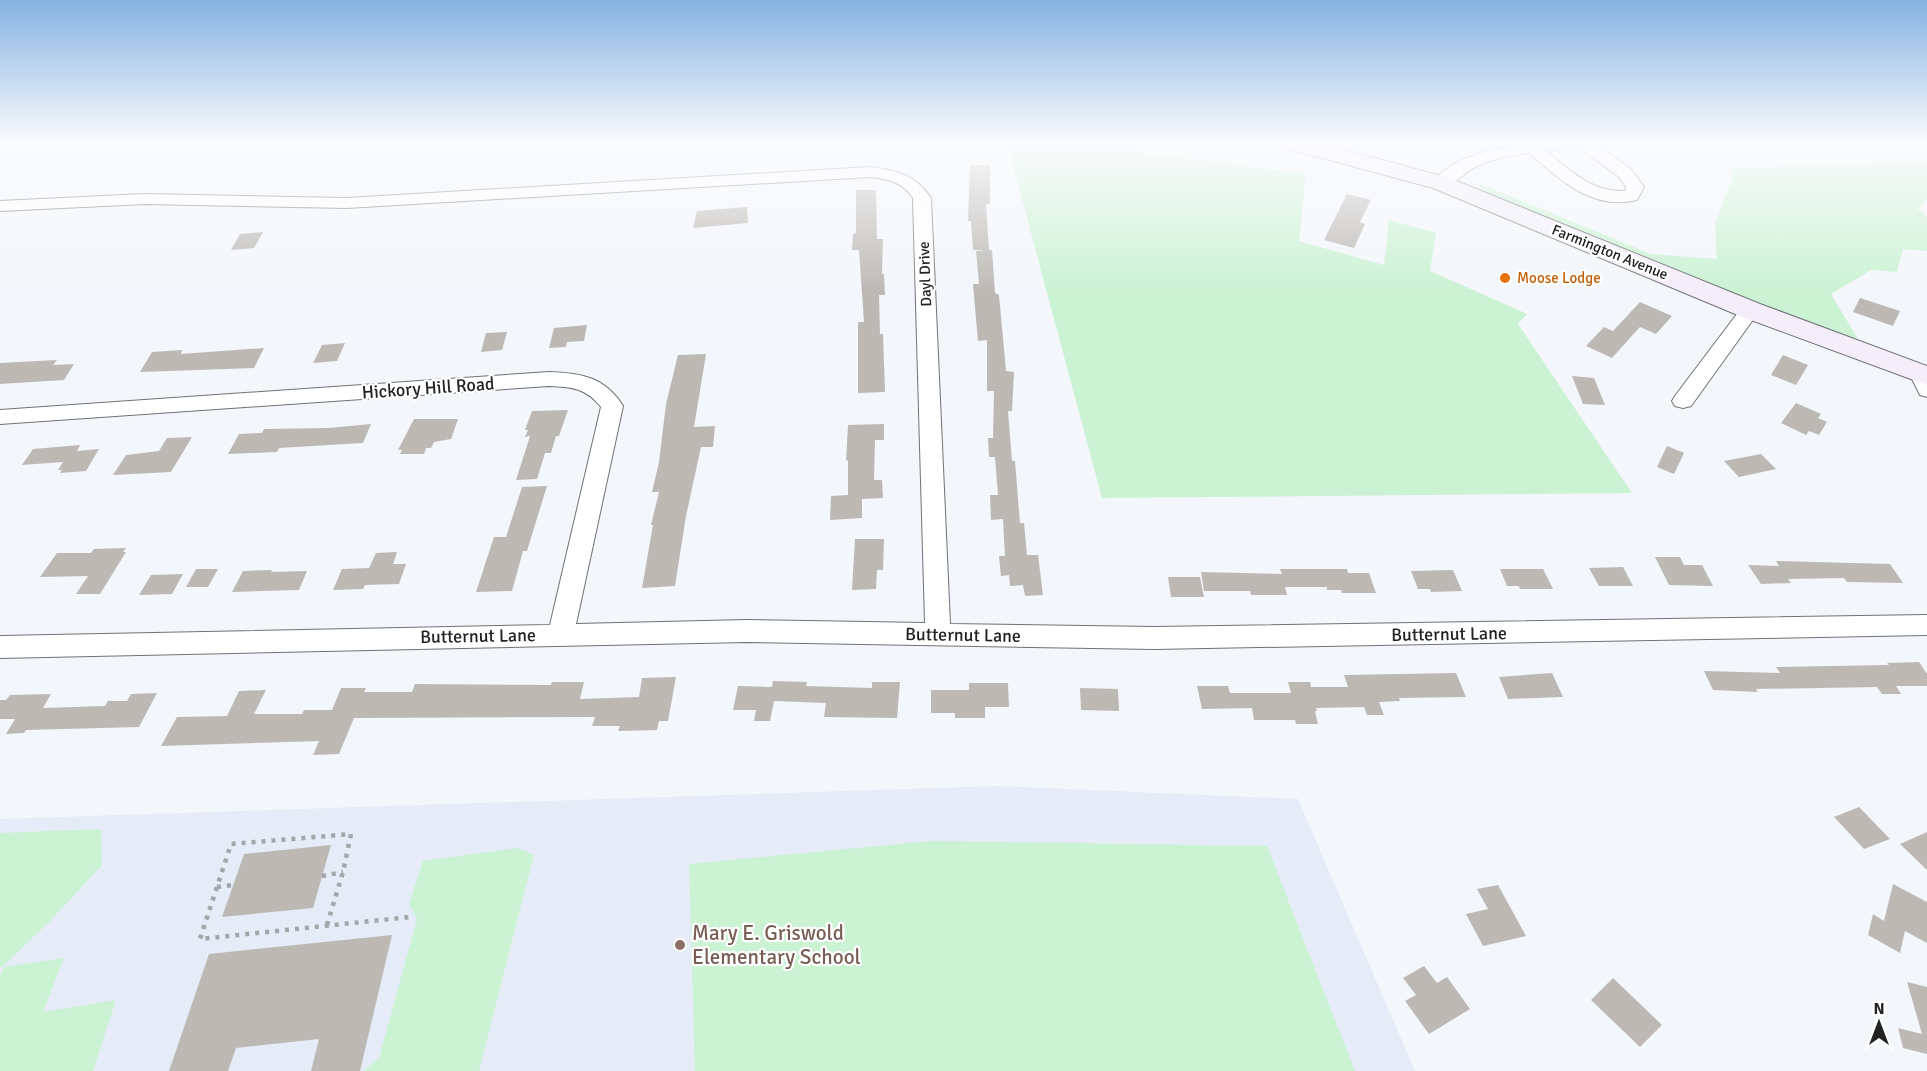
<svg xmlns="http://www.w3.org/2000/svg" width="1927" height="1071" font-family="Signika,sans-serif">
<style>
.built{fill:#e5ecf7}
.green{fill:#cbf2d3}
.building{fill:#bcb9b5}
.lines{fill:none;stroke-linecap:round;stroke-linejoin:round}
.street-casing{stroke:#6f7275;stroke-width:2}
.secondary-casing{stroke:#6f7275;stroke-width:2}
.path{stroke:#a3a5a8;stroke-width:4.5;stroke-dasharray:4 6;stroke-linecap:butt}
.street{fill:#fff;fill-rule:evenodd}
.secondary{fill:#f4edfa;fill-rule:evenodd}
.food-dot{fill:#e8710a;stroke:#fff;stroke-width:2}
.education-dot{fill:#8d6e63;stroke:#fff;stroke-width:2}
.labels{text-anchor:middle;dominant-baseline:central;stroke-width:4.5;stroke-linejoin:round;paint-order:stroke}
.far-street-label{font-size:15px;fill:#212224;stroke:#fff}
.far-food-label{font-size:15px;fill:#c56008;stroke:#fff;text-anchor:start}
.street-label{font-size:18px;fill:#212224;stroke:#fff}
.near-education-label{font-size:21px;fill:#785e54;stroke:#fff;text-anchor:start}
</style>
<rect width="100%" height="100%" fill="#f3f6fa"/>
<path class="built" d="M997,786L1298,799L1415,1071H0V819Z"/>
<g class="green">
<path d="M1083,145L1306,174L1299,241L1384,265L1389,220L1436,233L1430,271L1527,314L1518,324L1632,493L1102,498L1009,151Z"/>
<path d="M1927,163V198L1918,209L1927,217V251L1903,249L1897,272L1871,270L1831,294L1858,339L1795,321L1484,192L1476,182L1651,254L1717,259L1715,223L1733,177L1729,168Z"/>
<path d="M101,829L102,865L50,921L0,969V833Z"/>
<path d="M931,841L1267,846L1355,1071H695L689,864Z"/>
<path d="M517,848L534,855L479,1071H363L379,1058L417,919L409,904L423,861Z"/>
<path d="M64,958L43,1012L116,1000L93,1071H0V976L4,967Z"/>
</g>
<g class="building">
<path d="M970,165H990V204H986L989,250H992L995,293L999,295L1006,371L1014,372L1012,411H1008L1012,461H1015L1020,523H1024L1027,555H1038L1043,595L1025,596L1023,585L1010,586L1009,575L1001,576L999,556H1005L1003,519L991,520L990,495H998L995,457H989L988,438H993L994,391H987V340L978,341L975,307L973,284H979L976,251L985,250H973L971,221H968Z"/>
<path d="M856,190H876L877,239H883L882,274H884L885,295H879L880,334H883L885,392L858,393V322H864L859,250H852L853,234L856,233Z"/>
<path d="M1347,194L1371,200L1360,222L1365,224L1354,248L1324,240Z"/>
<path d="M747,207L748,223L693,228L697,211Z"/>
<path d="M263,232L254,248L231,250L240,234Z"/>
<path d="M1860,298L1900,311L1893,326L1853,312Z"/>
<path d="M1640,302L1672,316L1656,334L1640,327L1612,358L1586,346L1604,327L1613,331Z"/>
<path d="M587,325L584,341L567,342L566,347L549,348L554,328Z"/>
<path d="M507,332L502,350L481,352L486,333Z"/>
<path d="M345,343L337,361L313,363L322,345Z"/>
<path d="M264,348L254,368L140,372L152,352L182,350L181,354Z"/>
<path d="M706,354L694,427L715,426L713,447H701L686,516L675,586L642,588L653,525H651L659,492H652L659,462L666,404L678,355Z"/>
<path d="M1783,355L1808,365L1796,385L1771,375Z"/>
<path d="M57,360L53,365L74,364L64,380L0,384V363Z"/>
<path d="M1572,376L1594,378L1605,405L1583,404Z"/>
<path d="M1796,403L1821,414L1818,418L1827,422L1819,435L1809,431L1806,435L1781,423Z"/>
<path d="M568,410L559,436H556L551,453H545L537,479L516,480L530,436L525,437L528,430H525L532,411Z"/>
<path d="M414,419H458L451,439L434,442L431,448H426L424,454H400L402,450H398Z"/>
<path d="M371,424L363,443L279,448L277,452L228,454L239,434L262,433L264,429L329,428Z"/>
<path d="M884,424V440H875L874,480H882L883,498L862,499V518L830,520L831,496L848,495V460L846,461L848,425Z"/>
<path d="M192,437L171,472L113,475L126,455L159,451L167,438Z"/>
<path d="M80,445L77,451L99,449L86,471L60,473L62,470H58L63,462L22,465L33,449Z"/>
<path d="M1667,446L1684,453L1674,474L1657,467Z"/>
<path d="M1761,454L1776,469L1739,477L1724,461Z"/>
<path d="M547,486L527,551H523L512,591L476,592L494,537H506L522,487Z"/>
<path d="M855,539H884L883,570H877L876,589L852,590Z"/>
<path d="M126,548L123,552H126L100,594H76L88,576L40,577L57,553H91L94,549Z"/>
<path d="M397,552L393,564H406L399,584L365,585L363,589L333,590L342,569L369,568L376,553Z"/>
<path d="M1655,557H1680L1684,565H1702L1713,586L1669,585Z"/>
<path d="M1776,561L1890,564L1903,583L1847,582L1844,578L1788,579L1791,583L1761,584L1748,565L1779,566Z"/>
<path d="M1623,567L1633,586H1599L1589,568Z"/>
<path d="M196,569H218L208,587H186Z"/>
<path d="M1280,569H1347L1348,573H1369L1376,593H1342L1341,590H1327V587H1285L1287,595H1251L1250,591H1204L1201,572L1282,574Z"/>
<path d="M1500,569H1543L1553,589H1520L1519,586H1507Z"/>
<path d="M272,570L271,572L307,571L299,590L232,592L243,571Z"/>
<path d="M1453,570L1462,591L1431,592L1430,589H1418L1411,571Z"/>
<path d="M183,574L172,594L139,595L151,575Z"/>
<path d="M1168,577H1200L1204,597H1171Z"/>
<path d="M1919,662L1927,674V686H1896L1901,694H1882L1877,687L1756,689L1758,692L1713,690L1704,671L1780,673L1776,667L1889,665L1887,663Z"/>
<path d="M1456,673L1466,697L1399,698L1400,701L1379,702L1384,715H1367L1364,707L1316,708L1317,711H1315L1318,724H1296L1295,720H1254L1252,708L1202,709L1197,686H1228L1230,693H1291L1288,682H1310L1311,687H1348L1344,675Z"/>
<path d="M1552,673L1563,697L1508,699L1499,677Z"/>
<path d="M676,677L668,721H659L657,730L618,731L620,726H592L595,717L354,718L339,754L313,755L319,741L161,746L177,717L227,716L239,691L266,690L254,714H302L304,710H332L341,688H366L364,692H412L415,684L551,685L552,682H584L580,699L639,697L642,678Z"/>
<path d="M773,681L807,682L806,686L872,688V682H900L897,718L824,717L826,703L774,701L770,721H754L756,710H733L738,686L772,687Z"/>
<path d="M969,683H1008L1009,707H985V718H955V713H931V690H969Z"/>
<path d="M1080,688L1118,689L1119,711L1081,710Z"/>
<path d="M157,693L139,727L26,730L24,733L6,734L15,719H0V700H6L10,695L51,694L43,708L105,706L108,701H127L131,694Z"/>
<path d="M1859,807L1890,839L1864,849L1834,817Z"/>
<path d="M1927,832V870L1900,844Z"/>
<path d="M331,845L313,908L222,917L244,854Z"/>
<path d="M1893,884L1927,902V943L1905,931L1900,953L1868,935L1873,914L1884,921Z"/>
<path d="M1498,885L1526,936L1483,946L1466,914L1488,909L1477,889Z"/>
<path d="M392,935L360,1071H311L319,1039L236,1048L228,1071H169L209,954Z"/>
<path d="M1424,966L1437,983L1447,977L1470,1009L1429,1034L1405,1001L1416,995L1403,978Z"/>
<path d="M1613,978L1662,1025L1640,1047L1591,1000Z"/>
<path d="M1907,982L1927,987V1054L1903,1048L1898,1028L1922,1034Z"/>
</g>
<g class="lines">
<defs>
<g id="street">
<path d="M1536,142H1593L1631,169L1644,187L1637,200C1592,211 1561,180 1529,153C1511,156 1494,158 1477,166C1463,172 1452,191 1435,187L1432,183C1454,153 1502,148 1536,142ZM1576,145L1619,177L1626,187L1625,191C1591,192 1571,171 1546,151Z"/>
<path d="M870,167C896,170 916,175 931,198L950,624L1154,627L1927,615V635L1154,649L747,642L0,658V636L550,625L601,407C586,388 572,387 549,386L0,424V410L549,372C581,373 605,377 623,406L576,624L747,620L925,623L913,198C903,182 888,179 870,177L347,208L145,204L0,211V201L145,194L347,198Z"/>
<path d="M1750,304L1757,306L1760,310L1691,406L1683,408L1675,406L1672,401L1675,396L1743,306Z"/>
<path d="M1919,366L1927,369V397L1920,395L1909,373L1912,368Z"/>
</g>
<path id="secondary" d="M1278,142H1316L1449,178L1760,304L1927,366V385L1740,316L1433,188L1281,147Z"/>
</defs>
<use href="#street" class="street-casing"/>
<use href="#secondary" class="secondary-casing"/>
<g class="path">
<path d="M322,876L343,872"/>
<path d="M217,887L233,885"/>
<path d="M327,925L343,872L351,834L231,844L200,939L410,917"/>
</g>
<use href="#street" class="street"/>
<use href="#secondary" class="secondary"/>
</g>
<linearGradient id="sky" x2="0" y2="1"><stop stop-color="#86b2e2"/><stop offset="0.49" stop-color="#fafbfd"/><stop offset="1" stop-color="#fafbfd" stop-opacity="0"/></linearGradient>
<rect width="1927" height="292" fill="url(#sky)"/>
<circle class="food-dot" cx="1505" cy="278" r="6"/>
<circle class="education-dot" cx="680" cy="945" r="6"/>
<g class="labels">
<g class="far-street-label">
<text transform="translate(1610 252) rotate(22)">Farmington Avenue</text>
<text transform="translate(925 274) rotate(-92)">Dayl Drive</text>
</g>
<g class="far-food-label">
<text x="1517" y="278">Moose Lodge</text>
</g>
<g class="street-label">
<text transform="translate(428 388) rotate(-4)">Hickory Hill Road</text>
<text transform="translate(1449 634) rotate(-1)">Butternut Lane</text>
<text transform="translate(963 635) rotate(1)">Butternut Lane</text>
<text transform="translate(478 636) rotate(-1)">Butternut Lane</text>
</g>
<g class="near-education-label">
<text x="692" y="933">Mary E. Griswold<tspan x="692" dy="24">Elementary School</tspan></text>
</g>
</g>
<g transform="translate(1879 1023)" stroke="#ffffff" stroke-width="4.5" paint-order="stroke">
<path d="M0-4.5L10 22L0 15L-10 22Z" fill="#212224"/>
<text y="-9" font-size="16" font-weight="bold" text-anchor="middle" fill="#212224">N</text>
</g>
</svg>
